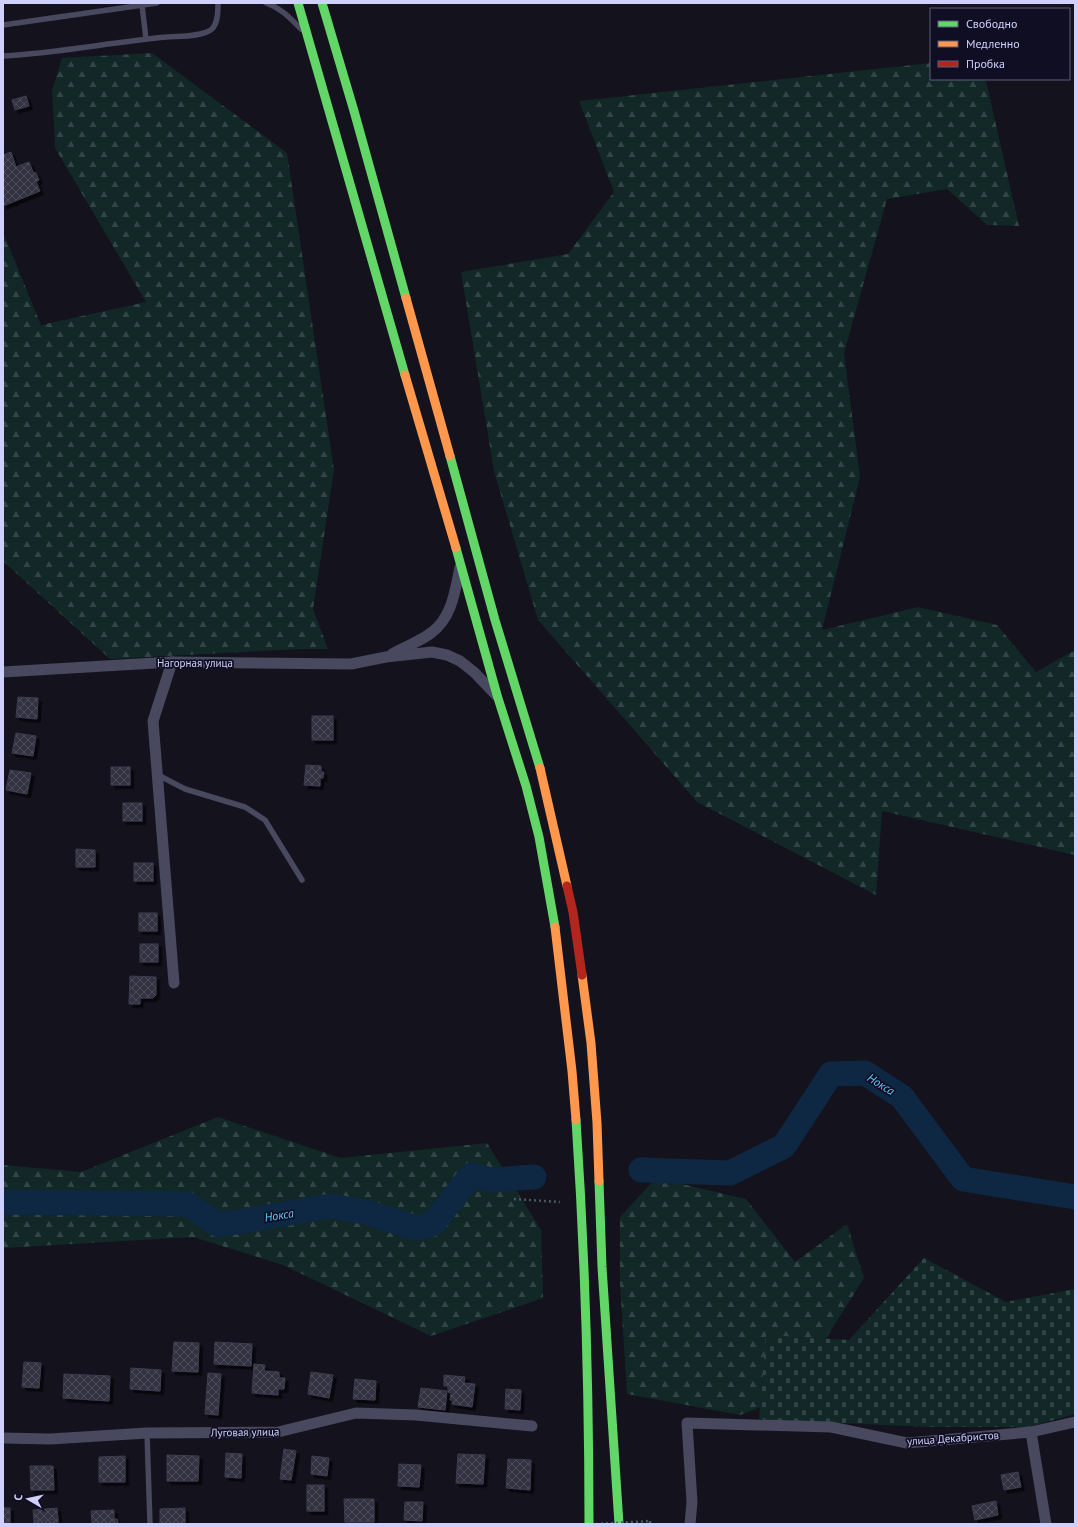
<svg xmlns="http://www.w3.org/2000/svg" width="1078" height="1527" font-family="'PT Sans',sans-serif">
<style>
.forest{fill:url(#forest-firs)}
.cemetery{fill:url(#cemetery-stones)}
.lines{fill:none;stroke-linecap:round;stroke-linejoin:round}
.river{stroke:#0e2843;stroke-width:25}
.building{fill:url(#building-cross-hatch);stroke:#3e3c51;filter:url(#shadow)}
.path{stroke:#495963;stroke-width:2.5;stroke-dasharray:2 3;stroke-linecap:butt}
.lane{stroke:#48485e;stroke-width:5.5}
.street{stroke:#48485e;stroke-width:11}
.fast{stroke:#63d668;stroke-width:9}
.slow{stroke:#ff974d;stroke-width:9}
.jam{stroke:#b3261e;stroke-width:9}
.path-bridge{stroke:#495963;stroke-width:2.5;stroke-dasharray:2 3;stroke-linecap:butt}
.labels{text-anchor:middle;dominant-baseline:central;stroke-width:3.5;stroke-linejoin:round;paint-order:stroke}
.street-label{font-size:11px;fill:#d0d0fe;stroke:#0f0e22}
.water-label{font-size:12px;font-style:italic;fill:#60c6fc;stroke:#0f0e22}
</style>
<defs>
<pattern id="forest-firs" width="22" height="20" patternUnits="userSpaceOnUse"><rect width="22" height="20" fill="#112827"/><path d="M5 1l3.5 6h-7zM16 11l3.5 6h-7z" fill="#334647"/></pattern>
<pattern id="cemetery-stones" width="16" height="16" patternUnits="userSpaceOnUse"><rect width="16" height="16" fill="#112827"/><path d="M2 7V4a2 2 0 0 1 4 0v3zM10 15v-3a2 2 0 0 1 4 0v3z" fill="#334647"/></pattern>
<pattern id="building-cross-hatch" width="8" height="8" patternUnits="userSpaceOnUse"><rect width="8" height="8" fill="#313040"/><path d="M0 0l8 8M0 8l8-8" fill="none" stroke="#4e4d5d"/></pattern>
<filter id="shadow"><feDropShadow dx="3.5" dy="3.5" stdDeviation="0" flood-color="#0009"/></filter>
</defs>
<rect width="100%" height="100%" fill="#13121d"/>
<g class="forest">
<path d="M152,53L287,153L334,470L313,609L328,649H301L110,659L3,561V232L41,325L146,302L55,148L52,91L62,58Z"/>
<path d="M931,63V79H981L986,81L1019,226L987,225L947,189L887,199L844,353L860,477L822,630L918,607L997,625L1036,672L1075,650V855L882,811L876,895L697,802L538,620L494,471L461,272L568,254L614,192L579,101Z"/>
<path d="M218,1117L341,1158L487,1143L541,1230L543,1298L431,1336L283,1265L193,1237L3,1248V1165L81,1172Z"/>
<path d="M656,1178L746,1199L795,1262L847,1224L864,1278L813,1359L807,1390L740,1415L627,1394L620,1283V1217Z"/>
</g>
<path class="cemetery" d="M924,1258L1006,1302L1075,1289V1414L1029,1427H927L759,1419L766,1335L849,1340Z"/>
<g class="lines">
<g class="river">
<path d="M641,1170L730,1173L784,1146L831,1074L865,1073L902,1097L963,1179L1075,1197"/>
<path d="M3,1202L187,1204L219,1225L331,1206L370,1213L416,1228L433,1224L471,1175L491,1180L534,1177"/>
</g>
</g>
<g class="building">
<path d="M26,96L29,106L15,110L12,100Z"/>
<path d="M11,152L16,167L29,162L33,172L36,173L39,180L36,182L40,191L3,206V155Z"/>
<path d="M18,697L38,698L37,719L16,717Z"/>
<rect x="312" y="716" width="21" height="24"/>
<path d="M16,733L36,736L33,756L12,753Z"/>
<path d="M306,765L321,766V772H324L323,778H320V786L304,785Z"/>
<rect x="111" y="767" width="19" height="18"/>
<path d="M10,770L31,773L27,794L6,790Z"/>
<rect x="123" y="803" width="19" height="18"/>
<path d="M76,849L95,850V867H76Z"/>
<rect x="134" y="863" width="19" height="18"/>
<rect x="139" y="913" width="18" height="18"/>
<rect x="140" y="944" width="18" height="18"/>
<path d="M130,976L156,977V995L153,998H140V1004H129Z"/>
<path d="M174,1342L199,1343L198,1372L172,1371Z"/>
<path d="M215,1342L252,1344L251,1366L214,1364Z"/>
<path d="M24,1362L41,1363L39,1388L22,1387Z"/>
<path d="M254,1364L265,1365L264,1371L279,1372V1378H285L284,1389H278V1395L252,1393Z"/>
<path d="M131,1368L161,1370L160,1391L130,1389Z"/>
<path d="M311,1372L333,1375L329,1398L308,1394Z"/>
<path d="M208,1373L221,1374L218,1415L205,1414Z"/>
<path d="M64,1374L110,1376L109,1401L63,1398Z"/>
<path d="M444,1375L465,1377L464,1383L475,1384L472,1407L452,1404L453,1400H450L451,1393L448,1392V1386H444Z"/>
<path d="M355,1379L376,1381L375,1400L353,1399Z"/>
<path d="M421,1388L447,1391L445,1410L418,1407Z"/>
<path d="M506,1389L521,1390L520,1410L505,1409Z"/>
<path d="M284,1449L296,1451L291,1480L280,1479Z"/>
<path d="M226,1453L242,1454L241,1478L225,1477Z"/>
<path d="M458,1454L485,1455L483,1484L456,1483Z"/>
<path d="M167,1455L199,1456L198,1481H167Z"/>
<path d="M125,1456V1482H99V1457Z"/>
<path d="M312,1456L329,1458L327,1476L311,1474Z"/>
<path d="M508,1459L531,1460L530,1490L506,1488Z"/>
<path d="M399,1464L421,1465L419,1487L398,1486Z"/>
<path d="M30,1466H42V1490H31Z"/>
<path d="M42,1466H53L54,1490H42Z"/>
<path d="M1018,1472L1021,1487L1004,1490L1001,1475Z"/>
<rect x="307" y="1485" width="17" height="26"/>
<path d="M344,1499H374V1522H345Z"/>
<path d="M996,1501L998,1515L975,1520L972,1506Z"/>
<path d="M405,1502H423L422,1521L404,1520Z"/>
<rect x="3" y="1508" width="7" height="16"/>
<path d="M57,1508L58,1519L34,1521L33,1510Z"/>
<path d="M185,1508V1524H160V1509Z"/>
<path d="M114,1510V1519H117L118,1524H92L91,1511Z"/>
<path d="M58,1519V1524H34V1521Z"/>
</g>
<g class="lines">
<g class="path">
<path d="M514,1199L560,1202"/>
<path d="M650,1521V1524"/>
</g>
<g class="lane">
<path d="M266,3C281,8 290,18 301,29"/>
<path d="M142,5L146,39"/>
<path d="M3,25L157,3"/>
<path d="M3,56C58,53 112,42 167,37C178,36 203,37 212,29C218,23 218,11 218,3"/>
<path d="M158,775L185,789L245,807L265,820L302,880"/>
<path d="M147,1433L150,1524"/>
</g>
<g class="street">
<path d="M392,654C404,647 419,642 431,633C452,618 455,591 460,567"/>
<path d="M172,662L153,721L174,983"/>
<path d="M3,672L172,662L351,664L386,657L432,652L447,655L460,661L474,672L496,695"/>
<path d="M1031,1432L1046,1524"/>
<path d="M3,1438L50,1439L147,1433L278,1432L356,1413L416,1415L532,1426"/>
<path d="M690,1524L692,1502L687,1423L831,1427L907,1443L1031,1432L1075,1422"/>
</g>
<g class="fast">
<path d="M298,3L405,375"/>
<path d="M322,3L354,111L406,298"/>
<path d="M450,456L495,620L540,768"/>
<path d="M456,548L497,695L526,786L539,837L555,927"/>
<path d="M576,1120C585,1254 589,1389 589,1524"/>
<path d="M599,1181L602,1267L619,1524"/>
</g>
<g class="slow">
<path d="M406,298L450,456"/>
<path d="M405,375L456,548"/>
<path d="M540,768L567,886"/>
<path d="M555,927L572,1071L576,1120"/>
<path d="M582,975L591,1043L597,1123L599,1181"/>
</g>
<path class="jam" d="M567,886L573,912L582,975"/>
<path class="path-bridge" d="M596,1524L650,1521"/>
</g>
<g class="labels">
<g class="street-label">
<text x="195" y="663">Нагорная улица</text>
<text transform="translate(245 1432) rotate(-1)">Луговая улица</text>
<text transform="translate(953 1438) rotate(-4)">улица Декабристов</text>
</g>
<g class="water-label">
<text transform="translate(881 1084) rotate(32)">Нокса</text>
<text transform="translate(279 1215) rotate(-9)">Нокса</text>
</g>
</g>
<rect width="1078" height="1527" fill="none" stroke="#d0d0fe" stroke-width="8"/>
<rect x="930" y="8" width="140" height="72" fill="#0f0e22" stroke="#5c5c7a"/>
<rect x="938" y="21" width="20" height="6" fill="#63d668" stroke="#5c5c7a"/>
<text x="966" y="28" font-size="12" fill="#d0d0fe">Свободно</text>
<rect x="938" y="41" width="20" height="6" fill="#ff974d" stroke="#5c5c7a"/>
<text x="966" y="48" font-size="12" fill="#d0d0fe">Медленно</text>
<rect x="938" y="61" width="20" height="6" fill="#b3261e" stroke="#5c5c7a"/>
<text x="966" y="68" font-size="12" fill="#d0d0fe">Пробка</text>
<g transform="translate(28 1499) rotate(279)" stroke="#0f0e22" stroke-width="3" paint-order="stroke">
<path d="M0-3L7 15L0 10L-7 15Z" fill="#d0d0fe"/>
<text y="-6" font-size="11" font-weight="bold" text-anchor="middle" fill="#d0d0fe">С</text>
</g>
</svg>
